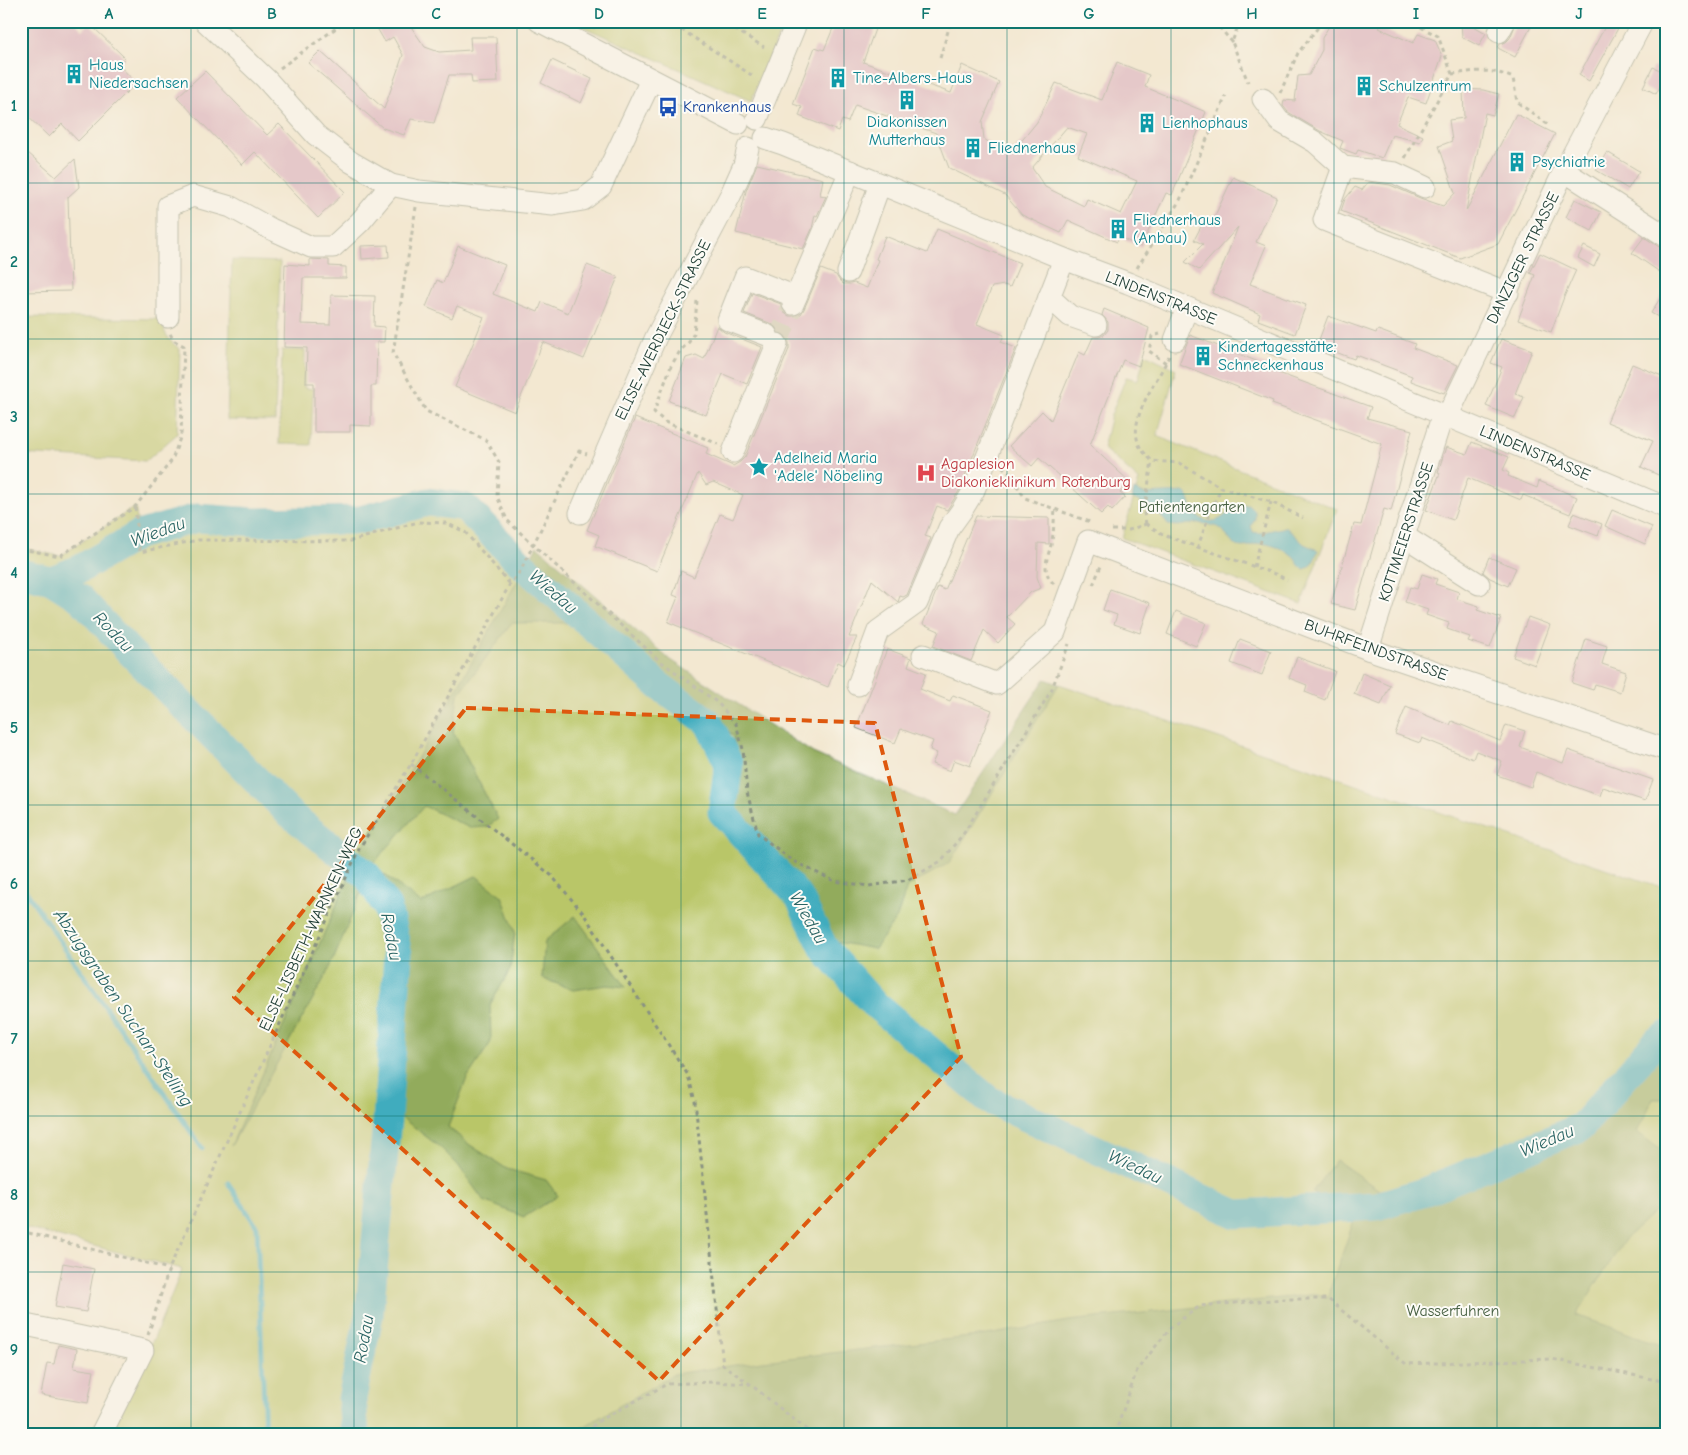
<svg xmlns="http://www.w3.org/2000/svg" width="1688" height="1455" font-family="'Comic Neue',sans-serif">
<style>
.green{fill:#b9c668;stroke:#6c824e}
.forest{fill:#92ab5c;stroke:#587448}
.water{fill:#3facbe;stroke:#2f7479}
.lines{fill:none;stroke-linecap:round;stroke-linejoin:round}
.stream{stroke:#3facbe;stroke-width:5}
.river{stroke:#3facbe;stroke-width:29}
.building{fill:#d6a2be;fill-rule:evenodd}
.minor-tunnel{stroke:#c9c6b2;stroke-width:21;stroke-dasharray:21 11;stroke-linecap:butt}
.minor-casing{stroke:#899282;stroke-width:23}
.path{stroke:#899282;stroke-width:3;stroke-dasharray:4 4;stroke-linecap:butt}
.minor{stroke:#fff;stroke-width:21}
.marked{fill:none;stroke:#de580e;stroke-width:4;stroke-dasharray:10 6;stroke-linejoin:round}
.grid{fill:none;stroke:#0f766e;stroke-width:1;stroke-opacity:0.55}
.labels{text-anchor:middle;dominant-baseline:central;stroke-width:4;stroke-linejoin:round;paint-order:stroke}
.culture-label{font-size:16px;fill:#0d838f;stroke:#fdfcf7;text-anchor:start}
.transit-label{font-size:16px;fill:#164399;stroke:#fdfcf7;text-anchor:start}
.street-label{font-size:16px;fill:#1f3d34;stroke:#fdfcf7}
.health-label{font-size:16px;fill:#be3a42;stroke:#fdfcf7;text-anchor:start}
.park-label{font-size:16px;fill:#465f41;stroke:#fdfcf7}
.water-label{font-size:18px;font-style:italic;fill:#2a6464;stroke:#fdfcf7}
.neatline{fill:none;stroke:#0f766e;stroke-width:2}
.grid-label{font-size:16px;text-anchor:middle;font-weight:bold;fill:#0f766e}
</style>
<rect width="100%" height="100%" fill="#fdfcf7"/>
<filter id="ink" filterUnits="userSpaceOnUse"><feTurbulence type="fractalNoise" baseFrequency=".02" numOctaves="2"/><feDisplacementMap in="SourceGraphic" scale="10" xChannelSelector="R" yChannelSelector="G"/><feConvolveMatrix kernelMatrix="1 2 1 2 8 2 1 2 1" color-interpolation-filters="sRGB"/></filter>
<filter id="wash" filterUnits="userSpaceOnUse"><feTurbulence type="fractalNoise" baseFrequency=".0096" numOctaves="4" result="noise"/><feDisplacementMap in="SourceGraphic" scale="20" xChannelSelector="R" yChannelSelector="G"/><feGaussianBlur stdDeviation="1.12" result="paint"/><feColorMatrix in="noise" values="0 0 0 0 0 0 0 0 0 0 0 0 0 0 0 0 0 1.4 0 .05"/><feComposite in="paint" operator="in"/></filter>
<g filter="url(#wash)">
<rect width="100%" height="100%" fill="#f3e8d1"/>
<g class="green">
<path d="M570,21H785L751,101Z"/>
<path d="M232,260L280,262L275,421L227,420Z"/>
<path d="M21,317L163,319C163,334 168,340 180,349L177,434L146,461L21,454Z"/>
<path d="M282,350H305L304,388L313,389L311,445L279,444Z"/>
<path d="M1145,354L1176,369L1157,436L1337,509L1301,604L1122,538L1139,480L1103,448L1111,415L1126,377L1138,380Z"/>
<path d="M443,492L470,499L489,516L535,564L734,736L949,863L1059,684L1667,889V1434H110L157,1331L182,1269L21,1227V548L60,556L135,507L138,526L165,516L197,509L240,513L346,512L378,507L407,497Z"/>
</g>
<g class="forest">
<path d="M537,546L668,658L813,753L955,815L1045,679L1059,684L949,863L907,887L897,917L875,949L836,942L809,898L784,863L730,810L734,763V736L703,708L694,723L568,623H512L458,695L453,732L498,819L487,827L470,828L424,806L372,865L421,903L476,876L502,896L515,932L510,970L490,1005L491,1042L467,1078L448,1127L470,1145L507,1169L546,1180L558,1196L524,1217L484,1201L458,1165L441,1148L393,1111L405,952L391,903L372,866L330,968L231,1146L361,849L412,768Z"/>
<path d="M575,916L626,987L607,985L573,990L542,978L545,941Z"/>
<path d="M1667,1041V1099H1653L1637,1132L1667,1155V1200L1626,1238L1576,1315L1667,1347V1434H571L674,1374L763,1361L987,1335L1069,1321L1318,1294L1327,1298L1355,1217L1312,1192L1336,1160L1379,1190L1426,1191L1611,1114L1634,1078Z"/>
</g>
<path class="water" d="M1134,490L1144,494L1184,492C1193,499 1189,512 1200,518C1223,530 1227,504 1249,505L1255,511V519L1251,526L1253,532L1259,533L1286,527L1304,544L1318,550C1315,558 1313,568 1304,569C1298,566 1298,563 1295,558C1289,551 1275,546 1267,544C1257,541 1246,550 1237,546C1226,541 1227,528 1214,526C1207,524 1199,522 1191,524C1180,525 1181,527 1168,525C1159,512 1146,505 1132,498Z"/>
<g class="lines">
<g class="stream">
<path d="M21,884L202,1148"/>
<path d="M228,1183L257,1227L265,1434"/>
</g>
<g class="river">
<path d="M21,573L51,580L80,569L138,535L197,518L255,522L360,520L428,502L465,507L518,561L658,685L708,722L729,764L722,812L799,897L824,948L872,1002L989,1100L1236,1214L1377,1206L1426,1191L1581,1127L1657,1041L1667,1035"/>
<path d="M51,580L81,599L130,652L290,814L367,875L387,907L398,954L387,1120L369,1316L352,1399L355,1434"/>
</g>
</g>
<g id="blocks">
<g class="building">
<path d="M21,21H74L82,30L89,23L125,58L118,64L136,83L78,141L62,124L49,137L21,110Z"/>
<path d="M373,21H407L425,47L439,52L471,50L470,37H496L498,82L472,83L471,75H449L434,123L411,119L404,135L383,128L308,63L320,51L384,109L403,55L393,37L385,42Z"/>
<path d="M836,21H878L863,62L951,93L962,65L999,82L982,122L984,139L996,147L1014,150L1037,122L1056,83L1102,100L1117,62L1149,75L1145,87L1206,112L1172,195L1166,193L1141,247L1119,237L1117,242L1068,220L1061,233L1022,215L1005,195L949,168L936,133L855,105L848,122L842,120L838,131L799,116L802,107L793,104L815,47L824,50ZM1067,127L1087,134L1078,156L1137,181L1121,214L1087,199L1084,206L1045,187L1032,168Z"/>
<path d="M1332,21H1383L1379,28L1413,43L1418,34L1435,40L1442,56L1426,103L1408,97L1397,124L1423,136L1420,142L1392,135L1382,158L1358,150L1356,154L1340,148L1343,141L1320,131L1288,112L1283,106L1284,100L1295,101L1298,76L1309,75L1322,50V38Z"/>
<path d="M1461,21H1465L1486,33L1479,46L1462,37Z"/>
<path d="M1517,21H1534L1515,57L1498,48L1500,44L1506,42L1510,38Z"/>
<path d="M1608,21H1622L1589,81L1579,75Z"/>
<path d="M552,60L592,79L581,103L541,83Z"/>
<path d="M1653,67L1667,73L1656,94L1643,87Z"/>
<path d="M205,71L267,135L279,124L345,192L318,218L255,152L242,165L177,97Z"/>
<path d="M1463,89L1483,90L1499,94L1493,115L1485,113L1466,211L1516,114L1555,134L1498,244L1460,258L1341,211L1345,199L1355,187L1362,190L1368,182L1390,185L1420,198L1443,206L1455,193L1439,146L1452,141L1449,120L1464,118Z"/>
<path d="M21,147L56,177L75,159L79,187L68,197L71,291L21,292Z"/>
<path d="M1607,152L1639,171L1628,189L1596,170Z"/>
<path d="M757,164L823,179L820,195L826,196L817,216L815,215L812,229L803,249L736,233L746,191Z"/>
<path d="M1233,177L1277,197L1256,242L1266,246L1250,284L1306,305L1295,334L1258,320L1260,314L1212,293L1238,227L1199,270L1185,262L1203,244L1194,240L1205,219L1212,222Z"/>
<path d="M1575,199L1601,212L1592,231L1566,217Z"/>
<path d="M937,229L1020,263L1010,287L1004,285L992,287L977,324L1004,335L1001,342L1016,348L959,491L947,510L937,506L925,536L931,538L907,595L903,597L900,596L898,602L872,580L849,637H857L844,665L838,662L828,687L668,622L678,597L673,595L681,571L694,577L720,514L733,519L743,495L713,482L706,485L698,473L657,571L595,546L599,535L587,530L635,418L708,448L706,454L733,466L740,462L745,457L789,349V343L787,336L779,332L776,327L772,324L744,313L752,293L781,304L783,312L789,316H795L801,314L804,309L821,269L836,275L839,280L843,284H850L854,283L867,288L878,260L876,259L885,236L927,253Z"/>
<path d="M1644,237L1667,252V277L1632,253Z"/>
<path d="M388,245L389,257L362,259L361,246Z"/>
<path d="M458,246L505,265L493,294L538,312L542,302L568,313L587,265L618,277L584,359L543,342L515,412L455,387L484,317L457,306L452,318L426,307L437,280L443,283Z"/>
<path d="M1584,246L1600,254L1594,267L1578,258Z"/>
<path d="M1540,253L1576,270L1564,297L1551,332L1518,320L1535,275L1530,273Z"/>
<path d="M310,259L329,260V266L346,267V278H303L301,324L330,325L331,295L375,296L374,326L385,327L384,342H377L376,386H371V426L350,425V432H314V383H306L307,348L284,347L285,312H283L285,264L310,266Z"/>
<path d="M1667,287V322L1651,313Z"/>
<path d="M1104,309L1149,328L1139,366L1123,360L1090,445L1130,482L1120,493L1125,497L1112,511L1108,507L1101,514L1039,458L1032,466L1009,446L1042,411L1051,420L1079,352L1085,355L1093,337H1099L1104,335L1108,330V322L1102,315Z"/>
<path d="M1328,316L1376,333L1378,330L1415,344L1413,348L1458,365L1444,393L1411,381L1412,376L1356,355L1354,359L1317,345Z"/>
<path d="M717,326L724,332L762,347L747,384L723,374L706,415L669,401L686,358L696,355L704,359Z"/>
<path d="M1190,335L1274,368L1273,371L1371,407L1367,418L1412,430L1391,511L1384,509L1355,610L1331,604L1354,524L1361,525L1382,444L1272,404L1273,401L1179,364Z"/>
<path d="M1501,339L1532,350L1515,394L1524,397L1515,418L1486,406L1502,367L1491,363Z"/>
<path d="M1632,364L1667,378V479L1641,467L1653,441L1607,422Z"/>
<path d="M1472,442L1509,457L1503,470L1509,473L1508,476L1537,488L1539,481L1577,497L1570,514L1523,495L1521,500L1468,478L1453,520L1426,510L1440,473L1438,472L1446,447L1467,454Z"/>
<path d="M1612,510L1652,527L1645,544L1605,526Z"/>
<path d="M1574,513L1602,524L1598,536L1569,525Z"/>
<path d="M976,516L1049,518V544L1038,543L1037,577L1041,588L1031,592L1007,617L1015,624L998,643L984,630L971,661L933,646L939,631L923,624L938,587L945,590Z"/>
<path d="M1489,557L1516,568L1508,586L1490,578L1483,572Z"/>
<path d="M1422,574L1437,579L1435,584L1459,592L1457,599L1479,606L1477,610L1501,618L1490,648L1468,641L1470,637L1447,629L1449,623L1426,615L1428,610L1405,602L1410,587L1417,589Z"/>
<path d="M1110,589L1150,603L1140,633L1114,624L1117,615L1103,610Z"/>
<path d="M1176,611L1206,623L1196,646L1167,634Z"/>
<path d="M1528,617L1550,625L1535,665L1513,657Z"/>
<path d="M1240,639L1271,651L1262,675L1231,663Z"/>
<path d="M1586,639L1607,646L1602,664L1626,672L1620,692L1595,684L1593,690L1572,683Z"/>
<path d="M887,649L911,658L908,666L926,673L920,689L950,701L953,695L992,710L970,766L954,760L950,771L932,764L937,753L930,750L933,741L901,729L895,743L856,728Z"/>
<path d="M1297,657L1335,671L1325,700L1305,692L1307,685L1289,678Z"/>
<path d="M1362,673L1390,685L1381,705L1354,694Z"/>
<path d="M1406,707L1450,725L1452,721L1500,741L1506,725L1525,731L1520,747L1563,763L1568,750L1653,780L1645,801L1603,787L1600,796L1536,772L1531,787L1497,775L1502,761L1476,751L1473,759L1422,738L1420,743L1395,734Z"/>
<path d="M63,1263L94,1269L86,1312L55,1307Z"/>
<path d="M58,1345L77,1349L74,1368L94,1371L88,1403L41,1395L47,1363L54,1364Z"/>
</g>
</g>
</g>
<g filter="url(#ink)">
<use href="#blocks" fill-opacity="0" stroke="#899282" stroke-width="1"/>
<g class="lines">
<path class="minor-tunnel" d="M777,344L793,304"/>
<defs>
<g id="minor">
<path d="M205,21L266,79L316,135L351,162L391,185L419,191L553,205L583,200L601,186L651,80"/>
<path d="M539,21L738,124"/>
<path d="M1499,32L1505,21"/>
<path d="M1263,99L1279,121L1315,142L1343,167L1395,173L1425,187"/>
<path d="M757,119L797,21"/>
<path d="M765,138L783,144L1064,259L1128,283L1667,508"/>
<path d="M1343,167L1324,220L1508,293"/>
<path d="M1564,171L1667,237"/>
<path d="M848,272L880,184"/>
<path d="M1049,297L1070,316L1096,325"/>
<path d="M793,304L850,171"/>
<path d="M168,317V206L193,196L231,207L271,229L311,247H333L360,222L391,185"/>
<path d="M767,335L728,320L745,277L796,297"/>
<path d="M1175,340L1187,308"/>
<path d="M1447,417L1564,171L1643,21"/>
<path d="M733,452L777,344"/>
<path d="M580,513L656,337L731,194L744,165L748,148"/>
<path d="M1404,536L1479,584"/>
<path d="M1368,649L1443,414"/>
<path d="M923,655L997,684L1055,632L1088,541L1368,649L1667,750"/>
<path d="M858,685L878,631L917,603L949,528L962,510L974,490L1064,259"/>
<path d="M21,1324L143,1350L101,1434"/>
</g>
</defs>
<use href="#minor" class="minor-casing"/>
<g class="path">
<path d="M588,21L595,25L592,30"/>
<path d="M668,21L753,76"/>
<path d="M721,21L764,47"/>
<path d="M768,21L776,26"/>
<path d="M1214,21L1232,42"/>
<path d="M1240,21L1232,42L1248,82"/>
<path d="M940,58L951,21"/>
<path d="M280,68L346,21"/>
<path d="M1452,74C1475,71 1491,68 1513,78L1517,102L1550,126"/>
<path d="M1280,93L1298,53L1323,21"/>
<path d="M1405,158L1452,74L1438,36L1409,21"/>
<path d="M416,207L393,353L426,411L486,440L499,462L497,496L507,520L528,540L660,661L718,703L736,724L743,749L747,792L758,834L793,861L834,881L869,886L908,880L941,861L964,833L1051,691L1069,644"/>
<path d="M1137,268L1180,200L1226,96"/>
<path d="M697,301L694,333L689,342L680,351L671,366L654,412L665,422L718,444"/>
<path d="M1160,334L1152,336L1149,351L1166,363"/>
<path d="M1169,356C1159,380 1129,415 1138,442C1140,450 1147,455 1152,461L1179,463L1222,488L1271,502L1303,518"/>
<path d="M1002,466L1009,473L1025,498L1090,522"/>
<path d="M135,507L140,552L198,540L351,541L418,522L446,523L465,532L510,584"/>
<path d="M1146,524L1166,536L1278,575L1287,580"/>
<path d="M1146,524L1144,513L1152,461"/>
<path d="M1112,530H1129L1146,524"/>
<path d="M1197,548C1206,527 1210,507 1222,488"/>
<path d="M21,549L60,556L135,507L172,460L181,435L184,346L173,340L170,333"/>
<path d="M1254,567L1271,502"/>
<path d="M1054,584C1039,568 1049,558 1052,540C1054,530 1054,519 1055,509"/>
<path d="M1093,585L1101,566"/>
<path d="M411,764L551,875L583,913L688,1075L695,1101L723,1365L750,1384L812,1434"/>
<path d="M21,1231L169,1269"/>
<path d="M148,1335L169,1269L359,849L411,764L510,584L521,570L579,451L587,454"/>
<path d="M588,1434L595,1423L667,1384L714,1382L750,1384"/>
<path d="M1115,1434L1137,1370L1171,1327L1200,1306L1284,1299H1328L1406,1364L1552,1359L1667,1382"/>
</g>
<use href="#minor" class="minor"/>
</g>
</g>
<path d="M0 0H1688V1455H0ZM466,708L875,723L961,1057L659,1381L234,997Z" fill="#f3e8d1" fill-opacity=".55" fill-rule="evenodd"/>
<path class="marked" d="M466,708L875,723L961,1057L659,1381L234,997Z"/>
<path class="grid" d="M191,21V1434M354,21V1434M517,21V1434M681,21V1434M844,21V1434M1007,21V1434M1171,21V1434M1334,21V1434M1497,21V1434M21,183H1667M21,339H1667M21,494H1667M21,650H1667M21,805H1667M21,961H1667M21,1116H1667M21,1272H1667"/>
<defs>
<symbol id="building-bare" viewBox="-9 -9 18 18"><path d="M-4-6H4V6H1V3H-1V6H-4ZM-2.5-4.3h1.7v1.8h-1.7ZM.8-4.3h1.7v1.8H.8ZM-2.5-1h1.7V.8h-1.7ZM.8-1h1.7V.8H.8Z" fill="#0f9aa8" stroke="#fdfcf7" stroke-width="2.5" paint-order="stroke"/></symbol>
<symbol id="bus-bare" viewBox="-9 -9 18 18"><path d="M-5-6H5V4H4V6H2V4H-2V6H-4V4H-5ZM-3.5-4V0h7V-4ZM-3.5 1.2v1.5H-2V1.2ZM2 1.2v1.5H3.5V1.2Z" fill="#1a4fb4" stroke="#fdfcf7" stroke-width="2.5" paint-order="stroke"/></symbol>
<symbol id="sight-bare" viewBox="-9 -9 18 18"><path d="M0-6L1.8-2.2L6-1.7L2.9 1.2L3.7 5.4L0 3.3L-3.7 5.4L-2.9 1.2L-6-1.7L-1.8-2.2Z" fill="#0f9aa8" stroke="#fdfcf7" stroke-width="2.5" paint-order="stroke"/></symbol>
<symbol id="hospital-bare" viewBox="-9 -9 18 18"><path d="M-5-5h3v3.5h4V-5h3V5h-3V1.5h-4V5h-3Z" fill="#e0444e" stroke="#fdfcf7" stroke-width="2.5" paint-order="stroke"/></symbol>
</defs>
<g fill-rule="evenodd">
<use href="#building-bare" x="60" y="60" width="28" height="28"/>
<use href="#building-bare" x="824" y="64" width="28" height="28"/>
<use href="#building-bare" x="1350" y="72" width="28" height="28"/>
<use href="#building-bare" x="893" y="86" width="28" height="28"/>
<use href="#bus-bare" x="654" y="93" width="28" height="28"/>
<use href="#building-bare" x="1133" y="109" width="28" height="28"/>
<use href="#building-bare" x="959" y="134" width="28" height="28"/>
<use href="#building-bare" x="1503" y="148" width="28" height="28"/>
<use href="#building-bare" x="1104" y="215" width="28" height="28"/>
<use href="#building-bare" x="1189" y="342" width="28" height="28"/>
<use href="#sight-bare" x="745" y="453" width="28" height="28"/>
<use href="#hospital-bare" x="912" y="459" width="28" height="28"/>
</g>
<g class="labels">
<g class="culture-label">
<text x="89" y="65">Haus<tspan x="89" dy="18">Niedersachsen</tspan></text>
<text x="853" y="78">Tine-Albers-Haus</text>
<text x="1379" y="86">Schulzentrum</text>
<text x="907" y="122" text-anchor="middle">Diakonissen<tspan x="907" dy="18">Mutterhaus</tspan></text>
<text x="1162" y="123">Lienhophaus</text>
<text x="988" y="148">Fliednerhaus</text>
<text x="1532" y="162">Psychiatrie</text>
<text x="1133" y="220">Fliednerhaus<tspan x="1133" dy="18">(Anbau)</tspan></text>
<text x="1218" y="347">Kindertagesstätte:<tspan x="1218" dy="18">Schneckenhaus</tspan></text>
<text x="774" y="458">Adelheid Maria<tspan x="774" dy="18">'Adele' Nöbeling</tspan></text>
</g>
<g class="transit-label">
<text x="683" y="107">Krankenhaus</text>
</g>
<g class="street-label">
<text transform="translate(1523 258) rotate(-64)">DANZIGER STRASSE</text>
<text transform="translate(1161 298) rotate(22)">LINDENSTRASSE</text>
<text transform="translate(663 330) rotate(-64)">ELISE-AVERDIECK-STRASSE</text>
<text transform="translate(1535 453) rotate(23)">LINDENSTRASSE</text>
<text transform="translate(1406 532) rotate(-72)">KOTTMEIERSTRASSE</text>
<text transform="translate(1376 650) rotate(20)">BUHRFEINDSTRASSE</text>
<text transform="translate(311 929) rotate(-65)">ELSE-LISBETH-WARNKEN-WEG</text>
</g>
<g class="health-label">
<text x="941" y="464">Agaplesion<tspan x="941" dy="18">Diakonieklinikum Rotenburg</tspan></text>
</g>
<g class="park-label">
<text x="1192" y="507">Patientengarten</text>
<text x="1453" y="1311">Wasserfuhren</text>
</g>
<g class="water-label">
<text transform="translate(158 532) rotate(-20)">Wiedau</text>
<text transform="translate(553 592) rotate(41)">Wiedau</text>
<text transform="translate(113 632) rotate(46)">Rodau</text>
<text transform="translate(808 918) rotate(60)">Wiedau</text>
<text transform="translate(391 937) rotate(79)">Rodau</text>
<text transform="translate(123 1008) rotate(56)">Abzugsgraben Suchan-Stelling</text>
<text transform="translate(1547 1141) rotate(-23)">Wiedau</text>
<text transform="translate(1135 1167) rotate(25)">Wiedau</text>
<text transform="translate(364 1339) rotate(-80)">Rodau</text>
</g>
</g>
<rect width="1688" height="1455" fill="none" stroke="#fdfcf7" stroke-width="55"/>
<rect x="28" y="28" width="1632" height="1400" class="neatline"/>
<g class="grid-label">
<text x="109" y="19">A</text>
<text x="272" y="19">B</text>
<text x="436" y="19">C</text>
<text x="599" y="19">D</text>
<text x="762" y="19">E</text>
<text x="926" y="19">F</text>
<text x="1089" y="19">G</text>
<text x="1252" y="19">H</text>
<text x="1416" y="19">I</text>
<text x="1579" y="19">J</text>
<text x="14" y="111">1</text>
<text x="14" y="267">2</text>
<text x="14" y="422">3</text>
<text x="14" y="578">4</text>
<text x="14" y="733">5</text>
<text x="14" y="889">6</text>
<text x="14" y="1044">7</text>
<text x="14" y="1200">8</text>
<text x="14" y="1355">9</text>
</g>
</svg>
